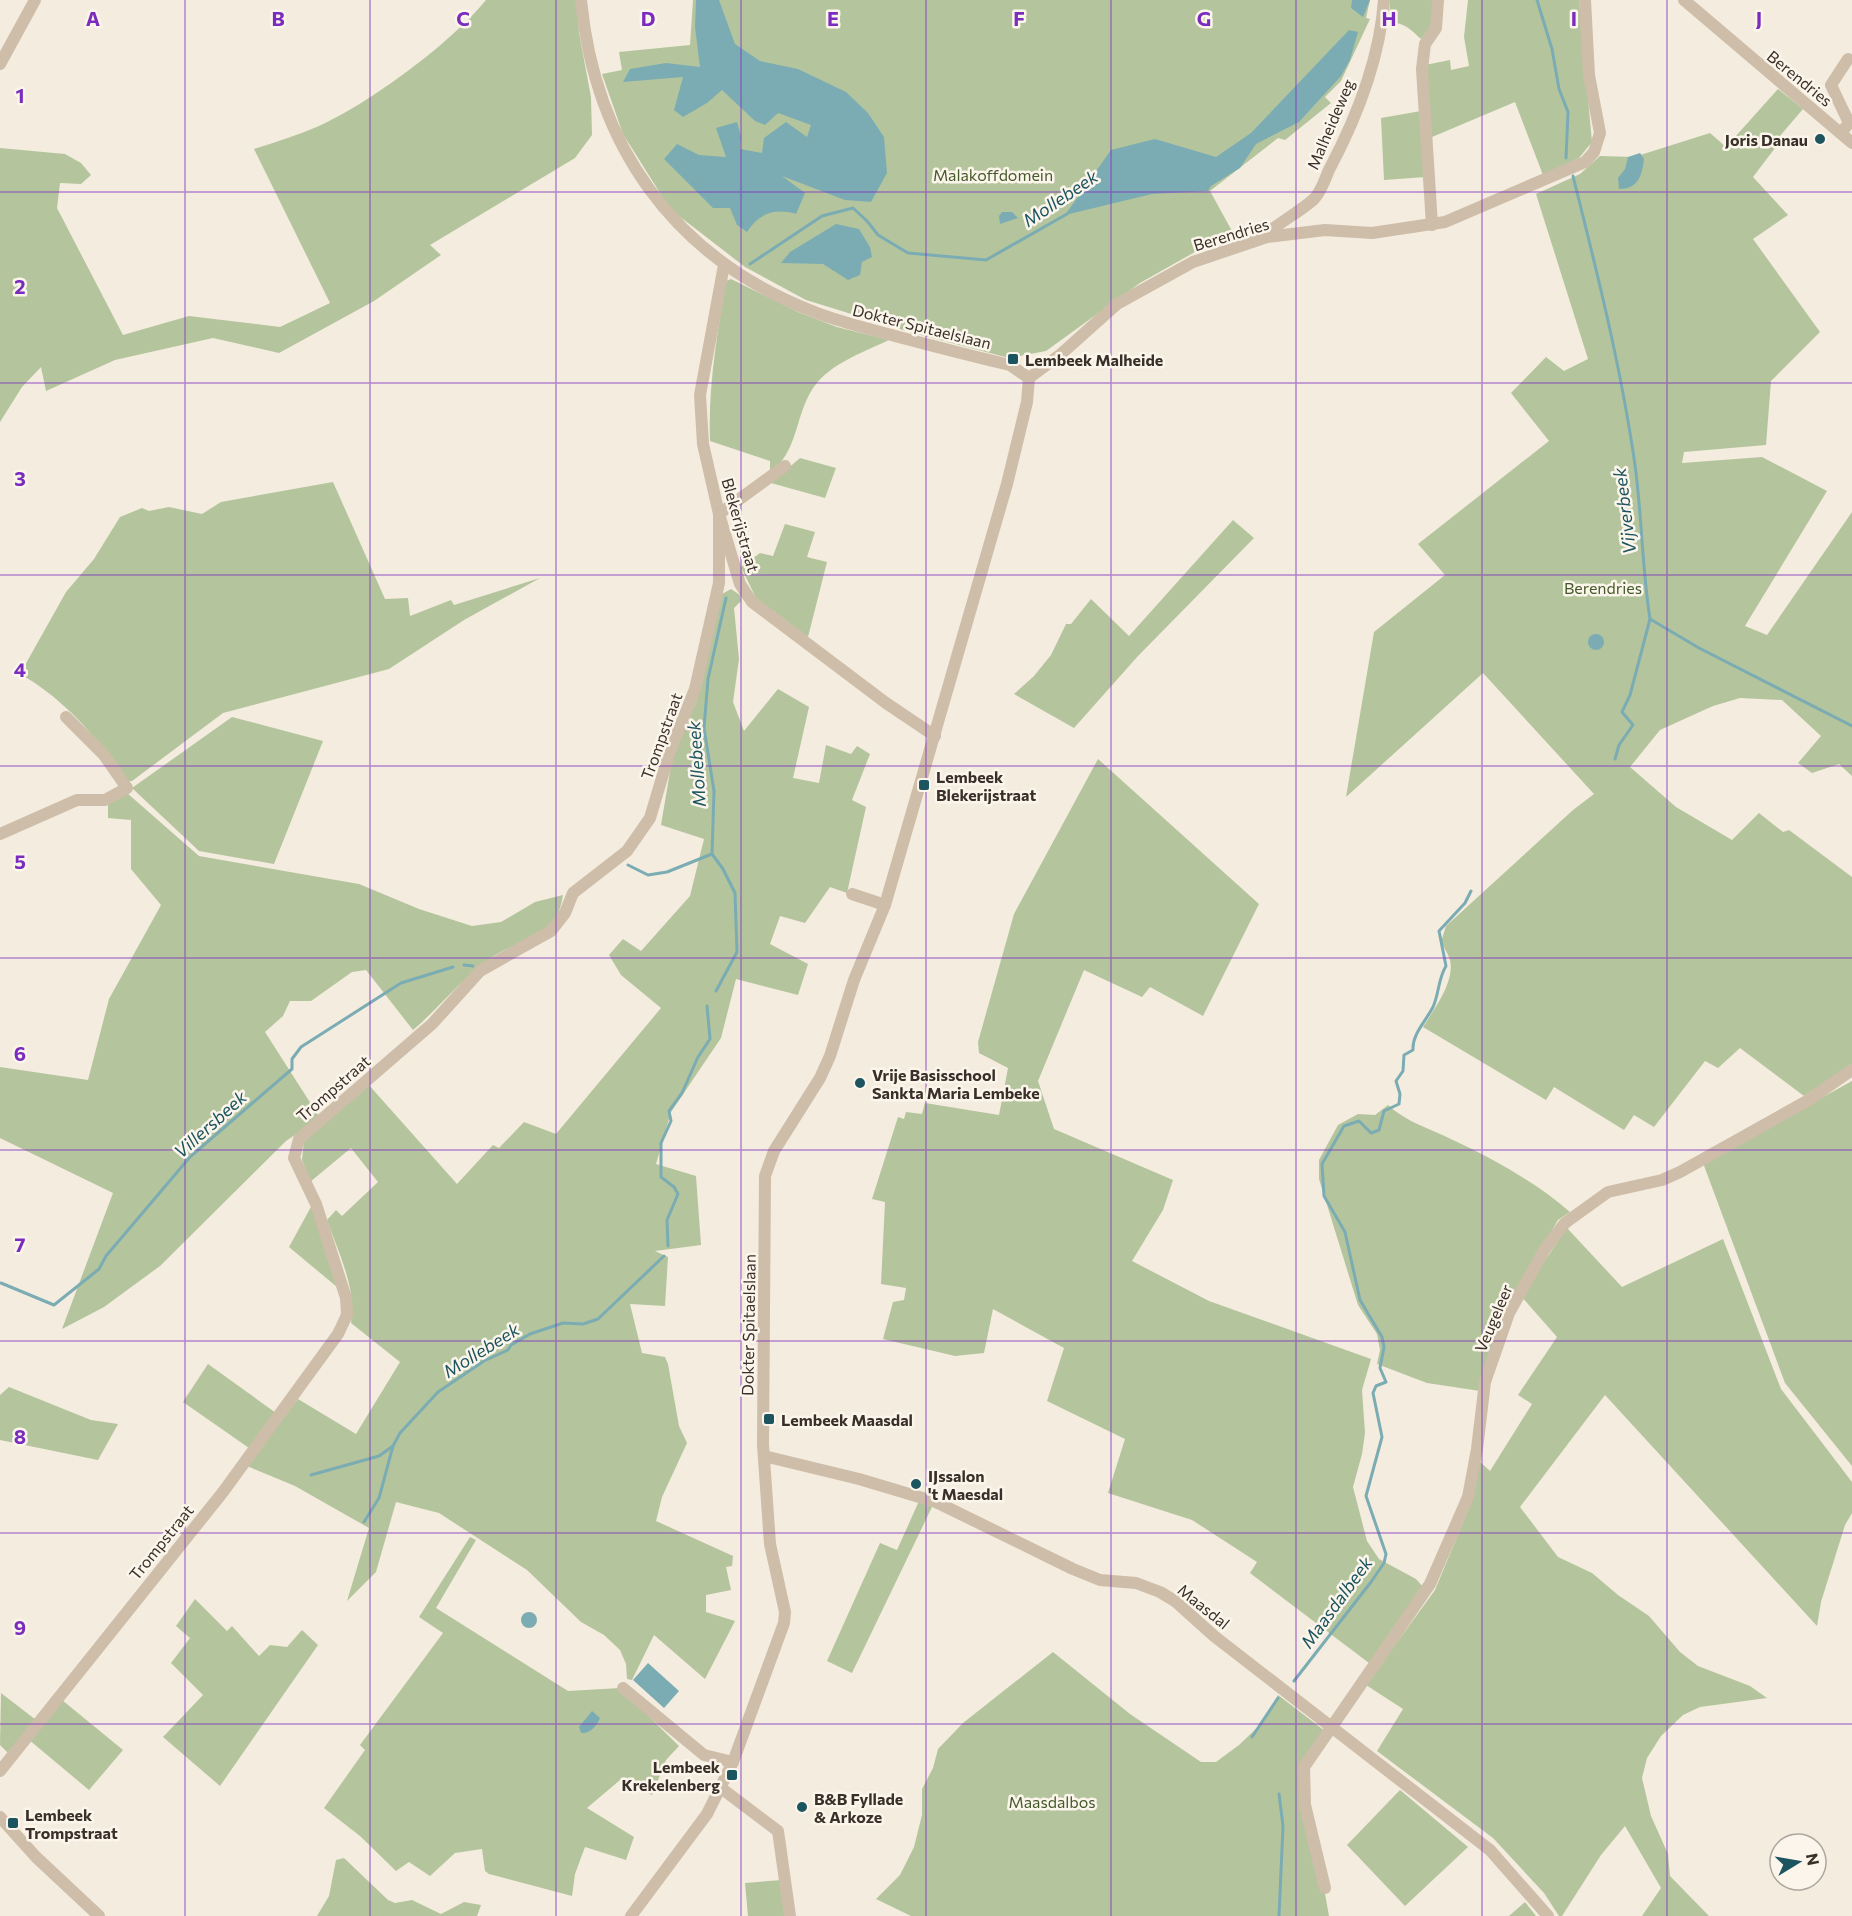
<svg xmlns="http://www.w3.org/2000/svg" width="1852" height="1916" font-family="Commissioner,sans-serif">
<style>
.green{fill:#b4c59d}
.water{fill:#7bacb3}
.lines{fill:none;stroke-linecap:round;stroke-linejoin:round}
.stream{stroke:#7bacb3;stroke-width:3}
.minor{stroke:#cdbda9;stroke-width:12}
.grid{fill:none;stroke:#7b2cbf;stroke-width:1.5;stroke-opacity:0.55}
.poi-dot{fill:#1c545f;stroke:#fbf5eb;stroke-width:2}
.labels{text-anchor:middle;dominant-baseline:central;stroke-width:5;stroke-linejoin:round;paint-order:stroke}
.street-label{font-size:16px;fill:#3a3029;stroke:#fbf5eb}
.poi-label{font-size:16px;font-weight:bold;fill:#3a3029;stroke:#fbf5eb;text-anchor:start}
.park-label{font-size:16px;fill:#455a2b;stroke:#fbf5eb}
.water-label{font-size:18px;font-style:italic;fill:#1c545f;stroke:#fbf5eb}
.grid-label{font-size:20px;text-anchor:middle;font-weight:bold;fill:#7b2cbf;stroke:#fbf5eb;stroke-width:5;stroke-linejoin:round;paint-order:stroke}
</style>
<rect width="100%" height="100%" fill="#f4ecde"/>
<g class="green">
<path d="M486,0H576L579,33L591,97L592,135L575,158L430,245L441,255L374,301L279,353L213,338L115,360L46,391L41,367L22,387L0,422V148L65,154L81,163L91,175L81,184L60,183L57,208L123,335L189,316L280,327L330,303L254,149C276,142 298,135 319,126C370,103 451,43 486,0Z"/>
<path d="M693,0H1370L1366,18L1370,19L1341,81L1325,97L1331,103L1285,140L1278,138L1210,191L1232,231L1140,283L1046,351L1009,358L913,333L806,300L745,267L670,209L623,134L602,74L622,70L619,52L690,45Z"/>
<path d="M1390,0H1434L1432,25L1421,39C1411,30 1403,21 1389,23Z"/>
<path d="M1468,0H1579L1592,142L1579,158L1543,175L1515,102L1432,137L1425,65L1450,60L1451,70L1469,66L1464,37Z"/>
<path d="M1778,89L1803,109L1774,143L1777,149L1775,148L1753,177L1788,215L1753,239L1820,332L1771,381L1766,445L1684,452L1682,463L1762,457L1827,491L1745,626L1767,635L1852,512V776L1839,764L1812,773L1798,763L1821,736L1782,700L1740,698L1713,706L1660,730L1630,767L1676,807L1732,840L1759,813L1783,832L1789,830L1852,877V1065L1804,1096L1740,1048L1718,1068L1705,1061L1654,1127L1634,1115L1624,1130L1554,1087L1546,1100L1423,1027C1434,1009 1455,982 1450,960C1448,954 1444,947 1441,942L1446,926L1573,810L1594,794L1483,673L1346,797L1374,632L1445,575L1418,544L1549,441L1511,393L1546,357L1564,371L1588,359L1536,194L1580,174L1600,156L1634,157L1710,133L1726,147Z"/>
<path d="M1421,111L1426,177L1384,180L1381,118Z"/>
<path d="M731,279L798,312L837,327L889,340C862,353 825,365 810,393C794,423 798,449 770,474V461L710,441C708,387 717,335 726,281Z"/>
<path d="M800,458L836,468L825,498L771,483Z"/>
<path d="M333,482L385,599L408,598L410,616L451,600L454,605L540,578L464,620L389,669L223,713L132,781H125C100,739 63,698 20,674L66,592L94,559L120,517L142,508L149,511L169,507L202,514L221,502Z"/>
<path d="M1233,520L1254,538L1138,656L1074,728L1014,694L1034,676L1051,655L1066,624H1071L1091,599L1129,636Z"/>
<path d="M785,524L815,532L807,557L827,562L808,637L756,598L741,567L760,553L773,556Z"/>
<path d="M731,589L740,595L741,601L734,608L739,659L733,702L744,731L778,689L809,707L793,778L819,783L826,745L851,754L857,746L870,754L852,800L866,807L847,893L830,887L805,923L780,916L770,944L808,964L798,995L736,979L721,1038L671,1112L656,1164L696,1176L701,1245L655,1251L668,1257L665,1306L630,1304L642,1353L665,1357L668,1364L679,1426L687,1443L662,1497L656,1521L733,1556L732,1566L726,1567L731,1590L706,1595V1612L735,1621L705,1679L654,1635L632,1680L627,1679L626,1664L620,1650L604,1635L581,1622L527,1570L439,1513L396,1502L376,1572L347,1601L369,1528L295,1486L247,1466L298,1399L356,1434L400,1362L351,1323C357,1288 338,1252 327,1220L336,1210L342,1216L378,1182L351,1148L310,1182L302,1160L304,1141L368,1084L457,1184L493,1145L499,1148L524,1122L556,1134L661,1008L621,975L609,955L623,939L641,951L690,896L704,839L661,825L674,748L696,703L722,594Z"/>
<path d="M232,717L323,741L274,864L199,851L132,788Z"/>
<path d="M1098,759L1259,904L1203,1016L1150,987L1142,997L1084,970L1038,1081L1054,1129L1173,1180L1163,1210L1132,1261L1209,1301L1371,1359L1362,1390L1365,1433L1362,1454L1353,1487L1367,1541L1379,1559L1416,1579L1424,1588L1369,1663L1250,1573L1257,1562L1192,1520L1108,1493L1125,1439L1047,1401L1064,1348L993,1309L984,1353L955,1356L883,1339L893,1302L904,1300L906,1288L881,1284L885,1202L872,1199L898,1117L904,1119L906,1112L922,1114L925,1103L999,1115L1008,1068L979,1053L978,1042L1014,914Z"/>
<path d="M127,793L199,856L359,884L419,909L472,926L501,922L535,902L563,895C561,906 559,915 551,924C537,940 508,945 491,958C462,978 440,1007 413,1030L366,970L352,972L311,1001H290L283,1016L265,1032L320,1118L286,1141L160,1266L104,1307L62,1329L113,1193L0,1138V1067L88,1080L109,999L161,905L131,869V820L108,818V804Z"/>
<path d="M1852,1081V1466L1785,1383L1703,1163Z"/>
<path d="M1388,1105C1406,1122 1431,1129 1453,1140C1493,1159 1536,1182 1570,1212L1558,1220L1507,1308L1480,1391L1427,1383L1377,1364L1380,1350L1377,1334L1358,1305L1319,1179V1160L1338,1125L1358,1114L1375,1115Z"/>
<path d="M312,1205L343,1292L289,1247Z"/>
<path d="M1567,1228L1622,1287L1723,1239L1781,1389L1852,1482V1513L1845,1525L1821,1602L1817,1626L1605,1395L1520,1507L1558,1557L1592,1573L1618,1595L1649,1616L1680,1652L1698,1666L1750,1686L1767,1698L1700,1707L1683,1715L1661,1736L1647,1758L1642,1778L1651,1816L1668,1854L1670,1876L1709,1916H1642L1661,1888L1625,1826L1601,1855L1562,1916H1559L1544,1893L1493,1838L1377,1751L1403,1709L1366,1685L1435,1590L1472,1501L1479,1461L1490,1471L1532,1404L1518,1395L1557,1337L1521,1296Z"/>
<path d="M208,1364L276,1413L249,1448L183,1402Z"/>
<path d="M9,1387L91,1420L118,1424L98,1460L0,1440V1395Z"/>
<path d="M919,1501L932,1507L852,1673L827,1661L880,1543L897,1550Z"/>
<path d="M470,1537L476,1540L436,1608L568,1691L620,1688L679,1746L666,1760L652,1795L620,1780L587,1808L634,1837L626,1860L585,1847L575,1874L572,1896L489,1874L485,1871L482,1849L455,1853L430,1876L409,1862L396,1871L360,1836L324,1808L365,1750L360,1745L443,1633L419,1617Z"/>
<path d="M195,1599L227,1631L232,1626L259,1656L270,1645L287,1647L302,1630L318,1645L220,1786L163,1737L203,1695L171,1663L190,1638L176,1626Z"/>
<path d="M1053,1652L1130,1714L1201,1762H1216L1239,1745L1261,1724L1278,1695L1325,1731L1302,1765L1329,1916H911L876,1899L900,1875L914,1847L922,1815V1789L933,1768L938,1749L963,1723Z"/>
<path d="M1,1693L36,1720L8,1753L0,1745Z"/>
<path d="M62,1700L123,1750L89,1790L28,1739Z"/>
<path d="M1400,1790L1468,1847L1405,1906L1347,1845Z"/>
<path d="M344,1858L388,1900L395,1903L412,1900L441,1914L464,1902L481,1905L477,1916H317L329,1896L336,1860Z"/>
<path d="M782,1880L787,1916H748L745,1883Z"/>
<path d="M1525,1902L1536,1916H1509Z"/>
</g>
<g class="water">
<path d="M696,0H719L735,44L760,61L798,69L846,92L868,113L884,137L887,173L871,202L845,200L782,176L805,193L796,214C775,208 759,213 747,232L737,225L730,208H713L664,159L677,144L699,155L726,157L716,128L737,122L741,136L740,149L762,153L764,138L786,122L807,137L811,125L778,113L765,125L755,121L722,90L707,103L683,117L674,110L683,77L623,82L630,69L666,63L700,67L695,27Z"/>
<path d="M1352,0H1370L1363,17L1351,8Z"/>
<path d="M1349,30L1358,32L1350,60L1341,76L1299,122L1256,144L1240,168L1211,186L1208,191L1152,194L1065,215L1111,150L1155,139L1216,157L1251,133Z"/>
<path d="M1640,153L1644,159C1642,176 1638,189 1619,189L1618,178L1625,169L1628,157Z"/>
<path d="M1002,212H1012L1018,218L1000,224L999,216Z"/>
<path d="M836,224L859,229L870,247L872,257L862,262L860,275L848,280L823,264L781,263L790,252Z"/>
<circle cx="1596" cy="642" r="8"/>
<circle cx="529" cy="1620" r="8"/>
<path d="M648,1663L679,1691L664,1708L633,1680Z"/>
<path d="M592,1711L600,1718C597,1726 590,1734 581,1733L579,1727Z"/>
</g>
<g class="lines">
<g class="stream">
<path d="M1537,0L1552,49L1559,89L1568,112L1566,158"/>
<path d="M1573,176C1597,272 1621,367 1635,465C1642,516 1642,569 1650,619L1699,648L1852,726"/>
<path d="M750,264L822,216L853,208L867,221L878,235L908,253L986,260L1067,214"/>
<path d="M1615,759L1619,745L1633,725L1622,712L1630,695L1650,619"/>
<path d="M628,865L648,875L667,872L712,854"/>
<path d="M464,965L473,966"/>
<path d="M716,991L737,952L735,893L723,869L712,854L714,791L704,728L708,679L726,598"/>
<path d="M668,1246L667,1220L678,1194L674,1187L661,1177V1143L671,1121L669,1111L682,1093L698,1057L710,1039L707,1006"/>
<path d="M1,1283L54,1305L99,1269L106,1256L190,1157L292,1069V1059L301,1047L401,983L453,967"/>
<path d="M311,1475L379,1456L393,1446"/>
<path d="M364,1522L379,1498L393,1446L400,1433L438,1392L484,1361L508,1350L511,1345L530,1334L563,1323L583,1324L598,1319L664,1256"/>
<path d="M1294,1681L1371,1582L1384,1563L1386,1554L1366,1496L1382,1437L1373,1393L1376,1386L1386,1382L1380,1368L1384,1347L1382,1337L1360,1300L1345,1232L1324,1196L1322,1164L1344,1126L1359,1121L1371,1133L1379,1130L1384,1111L1399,1104L1400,1094L1396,1081L1403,1071L1404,1055L1413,1050C1412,1034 1426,1021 1433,1007C1439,994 1438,979 1446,966L1439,931L1465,903L1471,891"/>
<path d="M1252,1737L1278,1698"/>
<path d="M1279,1794L1283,1826L1279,1916"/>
</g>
<g class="minor">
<path d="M581,0C595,146 674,257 812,311C839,322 867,328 895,336C933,346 971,356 1010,365L1029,378"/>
<path d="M1684,0L1852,143"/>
<path d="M0,64L35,0"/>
<path d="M1841,133L1849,123L1831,85L1848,59"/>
<path d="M1432,225L1422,69L1425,44L1436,28L1438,0"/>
<path d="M1267,237L1269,232C1283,220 1301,211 1314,199C1321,192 1325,179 1329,170C1356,119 1380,58 1384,0"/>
<path d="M724,265L700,395L703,444L719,514L740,584L752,602L886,703L935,736"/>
<path d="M1029,378L1061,354L1117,304L1193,262L1267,237L1325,230L1372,233L1445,222L1585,162L1594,152L1600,133L1589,75L1585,0"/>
<path d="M719,514L785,466"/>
<path d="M0,834L77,800H105L127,788L104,755L66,717"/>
<path d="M852,894L885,905"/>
<path d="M764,1456L859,1479L936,1502L1073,1569L1100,1580L1136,1583L1160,1592L1175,1601L1214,1636L1490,1850L1548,1916"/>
<path d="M623,1688L704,1755L733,1762"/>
<path d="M0,1771L223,1492L338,1334L347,1315L346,1298L316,1204L294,1158L299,1139L432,1024L480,971L551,931L565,913L573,893L627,851L650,818L669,754L695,689L719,583V514"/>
<path d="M721,1788L778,1831L790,1916"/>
<path d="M0,1817L36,1857L99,1916"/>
<path d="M1325,1888L1305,1805L1304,1767L1430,1584L1468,1497L1477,1449L1485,1382L1509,1313L1545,1249L1565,1223L1608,1192L1662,1180L1680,1172L1807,1101L1852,1070"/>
<path d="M631,1916L707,1814L733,1762L784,1623L785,1612L770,1544L763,1445L765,1176L774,1151L820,1078L830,1056L854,980L885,905L1007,484L1027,402L1029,378"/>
</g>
</g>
<path class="grid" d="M185,0V1916M370,0V1916M556,0V1916M741,0V1916M926,0V1916M1111,0V1916M1296,0V1916M1482,0V1916M1667,0V1916M0,192H1852M0,383H1852M0,575H1852M0,766H1852M0,958H1852M0,1150H1852M0,1341H1852M0,1533H1852M0,1724H1852"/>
<g class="poi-dot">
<circle cx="1820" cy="139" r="6"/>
<rect x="1007" y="353" width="12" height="12" rx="3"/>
<rect x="918" y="779" width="12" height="12" rx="3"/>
<circle cx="860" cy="1083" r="6"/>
<rect x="763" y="1413" width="12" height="12" rx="3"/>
<circle cx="916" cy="1484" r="6"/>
<rect x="726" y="1769" width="12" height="12" rx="3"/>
<circle cx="802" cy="1807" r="6"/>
<rect x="7" y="1817" width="12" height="12" rx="3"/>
</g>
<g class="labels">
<g class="street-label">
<text transform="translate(1800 78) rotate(39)">Berendries</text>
<text transform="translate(1330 124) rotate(-67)">Malheideweg</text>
<text transform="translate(1231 234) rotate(-17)">Berendries</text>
<text transform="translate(922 326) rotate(14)">Dokter Spitaelslaan</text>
<text transform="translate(741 525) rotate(74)">Blekerijstraat</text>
<text transform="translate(661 736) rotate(-70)">Trompstraat</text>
<text transform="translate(333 1088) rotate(-41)">Trompstraat</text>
<text transform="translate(1493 1318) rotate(-67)">Veugeleer</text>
<text transform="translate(748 1325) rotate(-89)">Dokter Spitaelslaan</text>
<text transform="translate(161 1542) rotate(-51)">Trompstraat</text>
<text transform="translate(1204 1606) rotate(39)">Maasdal</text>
</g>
<g class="poi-label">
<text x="1808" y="139" text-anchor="end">Joris Danau</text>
<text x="1025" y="359">Lembeek Malheide</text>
<text x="936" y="776">Lembeek<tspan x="936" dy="18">Blekerijstraat</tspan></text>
<text x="872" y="1074">Vrije Basisschool<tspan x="872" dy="18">Sankta Maria Lembeke</tspan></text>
<text x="781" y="1419">Lembeek Maasdal</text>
<text x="928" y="1475">IJssalon<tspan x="928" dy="18">'t Maesdal</tspan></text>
<text x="720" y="1766" text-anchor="end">Lembeek<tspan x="720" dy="18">Krekelenberg</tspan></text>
<text x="814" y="1798">B&amp;B Fyllade<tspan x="814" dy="18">&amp; Arkoze</tspan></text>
<text x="25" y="1814">Lembeek<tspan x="25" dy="18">Trompstraat</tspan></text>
</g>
<g class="park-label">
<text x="993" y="174">Malakoffdomein</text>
<text x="1603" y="587">Berendries</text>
<text x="1052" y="1801">Maasdalbos</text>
</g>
<g class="water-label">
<text transform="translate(1060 198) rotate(-34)">Mollebeek</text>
<text transform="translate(1624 511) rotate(-97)">Vijverbeek</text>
<text transform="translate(696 764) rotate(-94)">Mollebeek</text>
<text transform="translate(210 1124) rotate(-42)">Villersbeek</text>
<text transform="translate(481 1350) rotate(-32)">Mollebeek</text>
<text transform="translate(1336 1602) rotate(-54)">Maasdalbeek</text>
</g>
</g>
<g class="grid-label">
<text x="93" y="26">A</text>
<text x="278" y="26">B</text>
<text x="463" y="26">C</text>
<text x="648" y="26">D</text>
<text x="833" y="26">E</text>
<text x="1019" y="26">F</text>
<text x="1204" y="26">G</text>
<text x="1389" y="26">H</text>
<text x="1574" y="26">I</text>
<text x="1759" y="26">J</text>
<text x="20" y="103">1</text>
<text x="20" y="294">2</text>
<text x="20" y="486">3</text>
<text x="20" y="677">4</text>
<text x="20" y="869">5</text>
<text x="20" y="1061">6</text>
<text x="20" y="1252">7</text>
<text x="20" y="1444">8</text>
<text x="20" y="1635">9</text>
</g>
<g transform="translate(1798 1862) rotate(79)"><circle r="28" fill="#fbf5eb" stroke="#aea69d" stroke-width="1.5"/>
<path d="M0-4.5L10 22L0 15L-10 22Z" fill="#1c545f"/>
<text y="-9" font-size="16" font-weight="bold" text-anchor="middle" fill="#3a3029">N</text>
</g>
</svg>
